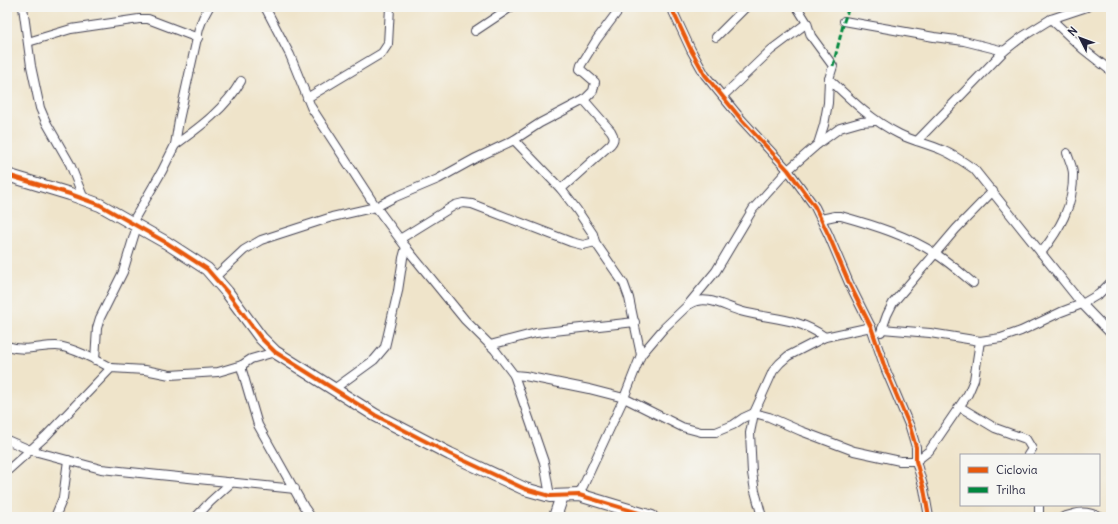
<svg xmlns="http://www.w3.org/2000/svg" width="1118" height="524" font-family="Delius,sans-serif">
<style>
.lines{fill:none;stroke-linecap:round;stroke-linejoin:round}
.street-casing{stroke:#413f50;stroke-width:10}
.secondary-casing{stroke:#413f50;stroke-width:14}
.street{stroke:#fff;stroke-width:8}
.secondary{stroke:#fff;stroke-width:12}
.quiet{stroke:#00873e;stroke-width:3;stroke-dasharray:6 3;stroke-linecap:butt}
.cycleway-casing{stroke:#f6f6f2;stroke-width:6}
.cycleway{stroke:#e8590c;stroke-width:4}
</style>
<rect width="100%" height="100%" fill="#f6f6f2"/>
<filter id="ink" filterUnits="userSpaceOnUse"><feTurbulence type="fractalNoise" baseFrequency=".025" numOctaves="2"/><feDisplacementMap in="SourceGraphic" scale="8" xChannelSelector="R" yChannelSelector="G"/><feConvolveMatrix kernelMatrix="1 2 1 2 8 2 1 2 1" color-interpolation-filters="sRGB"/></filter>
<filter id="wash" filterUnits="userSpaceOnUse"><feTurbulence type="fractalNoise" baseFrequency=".012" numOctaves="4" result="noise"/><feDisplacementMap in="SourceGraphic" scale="16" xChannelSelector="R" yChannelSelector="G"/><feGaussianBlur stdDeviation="0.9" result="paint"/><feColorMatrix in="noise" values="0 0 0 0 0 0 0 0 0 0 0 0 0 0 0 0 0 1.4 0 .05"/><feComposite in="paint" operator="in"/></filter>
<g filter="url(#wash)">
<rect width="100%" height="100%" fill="#efe4ca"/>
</g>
<g filter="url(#ink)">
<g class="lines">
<defs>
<g id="street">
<path d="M23,7L31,66L40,108L46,122L70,164L84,199"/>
<path d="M265,7L290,55L311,107L376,207L408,250L465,320L495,350L514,375L544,462L550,496"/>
<path d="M671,7L691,50L705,75L741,119L788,170L815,207L829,236L849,283L871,327L885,368L910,427L916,447V461L924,489L929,517"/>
<path d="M797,7L807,23L811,36L833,66L829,79L828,103L824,125L818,144"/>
<path d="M1051,19L1083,49L1111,71"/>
<path d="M844,21L934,37L964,41L1004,51"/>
<path d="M475,31L511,7"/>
<path d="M716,37L746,7"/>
<path d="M28,42L71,29L139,19H148L198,38"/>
<path d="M829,79C851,100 871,120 899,134C913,141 928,144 942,150C954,155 964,162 974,169L1082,304L1111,334"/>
<path d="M723,96L771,50L807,23"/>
<path d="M307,98L382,53L388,44L390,7"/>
<path d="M514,140L561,189L577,210L593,234L595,242L624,284L629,298L641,355"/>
<path d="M917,141L1004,51L1022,37L1051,19L1087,7"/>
<path d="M175,145C200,127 226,108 241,81"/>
<path d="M561,189L611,144C615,139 614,136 611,131L584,100"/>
<path d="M821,219L835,216H841C873,225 909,236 936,254C950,263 961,273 973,283"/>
<path d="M132,223L162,171L175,145L179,120L199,29L203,18L209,7"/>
<path d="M400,239L455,205L463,203L472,204L571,242L583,245L595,242"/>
<path d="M1041,253C1059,230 1074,206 1073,174C1073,167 1069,160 1067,153"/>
<path d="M214,278L244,250L261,240L332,217L376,207L393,198L438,179L476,158L514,140L540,123L584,100L593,91L595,82L580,69L581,65L597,39L621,7"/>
<path d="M690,304C705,294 724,306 740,311C771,320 795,316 825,337"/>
<path d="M882,329L930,333L980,341L1001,338L1021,331L1061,312L1082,304L1099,294L1111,282"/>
<path d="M881,332L887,315L893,303L956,229L993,191"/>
<path d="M490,345L536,333L635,322"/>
<path d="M7,346C24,352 39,346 56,346C69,346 99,361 111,368"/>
<path d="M95,360L97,328L100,318L123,272L137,226"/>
<path d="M242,365V370L258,425L304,507L311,517"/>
<path d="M514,375L525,376L589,389L624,398L682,427L701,432H716L733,425L743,418L754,413L769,417L801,431L854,451L900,461H916L929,451L968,394L974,380L980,341"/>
<path d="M334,389L374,360L385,347L398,291L403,258L406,247"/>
<path d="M960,407L995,428L1026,439L1032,449L1028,455"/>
<path d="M7,440L30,450L101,469L295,489"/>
<path d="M7,471L46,436L111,368L145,370L170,375L218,372L242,365L251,359L275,352"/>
<path d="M579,495L624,398L641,355L664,328L687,306L716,271L753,209L788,170L818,144L840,128L861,122L875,121"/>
<path d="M55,517L63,498L68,460"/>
<path d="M196,517L210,502L232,482"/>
<path d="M762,517L755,491L752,473L750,433L754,413L773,371L780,363L788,356L825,337L871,327"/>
<path d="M1039,517V505"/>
<path d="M1063,517C1079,512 1085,510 1100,517"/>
</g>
<g id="secondary">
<path d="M7,175L70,194L100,205L167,243L207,269L227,292L261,338L275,352L375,415L450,454L525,489L550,496L579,495L652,517"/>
<path d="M555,517L562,496"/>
</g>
</defs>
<use href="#street" class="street-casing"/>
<use href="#secondary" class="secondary-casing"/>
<use href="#street" class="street"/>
<use href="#secondary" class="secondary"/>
<path class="quiet" d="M833,66L844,21L849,7"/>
<defs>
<g id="cycleway">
<path d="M671,7L691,50L705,75L741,119L788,170L815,207L829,236L849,283L871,327L885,368L910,427L916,447V461L924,489L929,517"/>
<path d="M7,175L70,194L100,205L167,243L207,269L227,292L261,338L275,352L375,415L450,454L525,489L550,496L579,495L652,517"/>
</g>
</defs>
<use href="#cycleway" class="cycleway-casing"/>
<use href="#cycleway" class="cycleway"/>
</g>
</g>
<rect width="1118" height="524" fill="none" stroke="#f6f6f2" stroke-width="24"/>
<rect x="960" y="454" width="140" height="52" fill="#f6f6f2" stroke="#a1a1a9"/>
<rect x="968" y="467" width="20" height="6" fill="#e8590c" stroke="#a1a1a9"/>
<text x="996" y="474" font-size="12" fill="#22223b">Ciclovia</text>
<rect x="968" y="487" width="20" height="6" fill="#00873e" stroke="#a1a1a9"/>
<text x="996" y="494" font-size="12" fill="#22223b">Trilha</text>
<g transform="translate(1080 38) rotate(312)" stroke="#f6f6f2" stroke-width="3" paint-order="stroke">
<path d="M0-3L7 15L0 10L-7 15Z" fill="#22223b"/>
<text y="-6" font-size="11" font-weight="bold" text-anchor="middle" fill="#22223b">N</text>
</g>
</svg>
